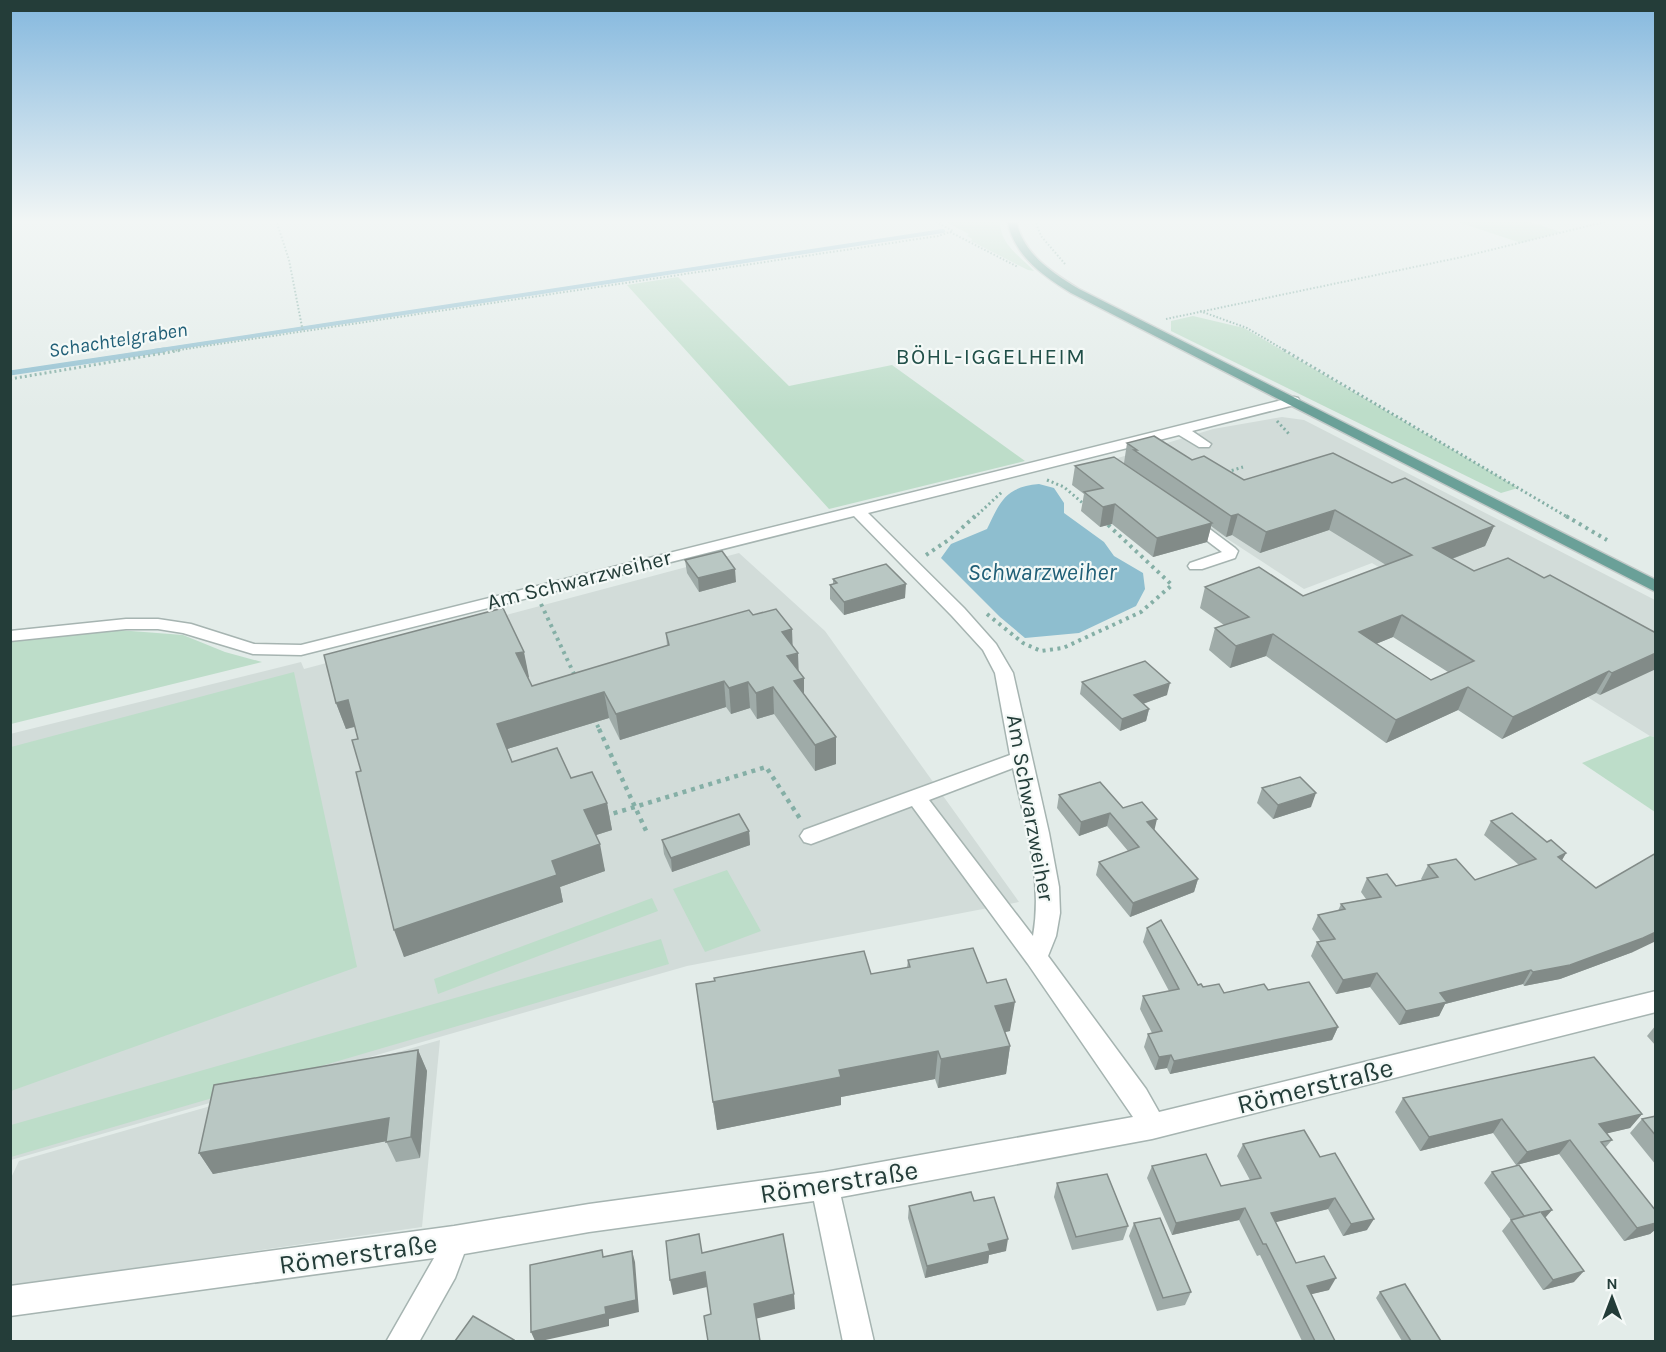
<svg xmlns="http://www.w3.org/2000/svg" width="1666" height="1352" font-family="Karla,sans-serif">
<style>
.built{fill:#d2dcd9}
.green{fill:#bdddc9}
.water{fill:#8ebecf}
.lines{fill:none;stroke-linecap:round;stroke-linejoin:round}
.stream-far1{stroke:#8ebecf;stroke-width:4}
.stream{stroke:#8ebecf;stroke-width:5}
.minor-casing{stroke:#a6b4b1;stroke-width:3}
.major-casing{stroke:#c2c9c8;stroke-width:3}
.path-far3{stroke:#85afa6;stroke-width:2;stroke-dasharray:1.5 2;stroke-linecap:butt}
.path-far2{stroke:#85afa6;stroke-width:3;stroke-dasharray:2 3;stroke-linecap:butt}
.path-far1{stroke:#85afa6;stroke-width:4;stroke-dasharray:3 4.5;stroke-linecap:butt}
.path{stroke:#85afa6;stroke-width:4.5;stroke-dasharray:4 5;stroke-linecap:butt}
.minor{fill:#fff;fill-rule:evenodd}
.major{fill:#6aa098;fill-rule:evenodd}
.wall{fill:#9faba8;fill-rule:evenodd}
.shaded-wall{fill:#828b88}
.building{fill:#b9c7c3;stroke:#828b88;stroke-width:1.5;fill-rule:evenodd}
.labels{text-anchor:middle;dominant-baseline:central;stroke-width:4.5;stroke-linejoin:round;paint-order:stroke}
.far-water-label{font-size:20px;font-style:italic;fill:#205f77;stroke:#f4f9f7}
.far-quarter-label{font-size:22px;letter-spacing:1.5px;fill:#204f48;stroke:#f4f9f7}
.street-label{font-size:22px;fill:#243d39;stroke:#f4f9f7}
.water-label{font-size:24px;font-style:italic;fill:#205f77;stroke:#f4f9f7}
.near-street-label{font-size:27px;fill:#243d39;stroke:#f4f9f7}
</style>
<rect width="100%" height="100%" fill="#e3ece9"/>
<g class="built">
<path d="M1282,417L1304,420L1655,600V737L1650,736L1372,563L1304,589L1108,461L1213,429Z"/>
<path d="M739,553L825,631L1019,902L687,966L11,1160L10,734L301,662L304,669Z"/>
<path d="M440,1040L422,1227L11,1286L10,1180L19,1161Z"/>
</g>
<g class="green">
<path d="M942,220H1000C999,244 1019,255 1034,271L1028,270L971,241L972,239L967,236L969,234Z"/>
<path d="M1452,220H1524L1561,232L1521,243Z"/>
<path d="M942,230L947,232L11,374V371Z"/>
<path d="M678,277L789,386L892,365L1025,461L829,509L627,285Z"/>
<path d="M1193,316L1244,328L1518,488L1501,493L1171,331V321Z"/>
<path d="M118,630L183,635L225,652L262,662L11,724L10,641Z"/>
<path d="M294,672L357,967L11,1091V747Z"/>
<path d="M1650,736L1655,737V812L1582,763Z"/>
<path d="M727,870L761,931L705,952L673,889Z"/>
<path d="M652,898L658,911L438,994L434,979Z"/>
<path d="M661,939L669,964L11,1157V1125Z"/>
</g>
<path class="water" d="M1039,484L1054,488L1064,503V513L1104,542L1114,556L1143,573L1145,589L1136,606L1079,633L1025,638L1000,617L941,558L951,544L987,529C1000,502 1005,487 1039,484Z"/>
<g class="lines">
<path class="stream-far1" d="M154,351L943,231"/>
<path class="stream" d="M10,373L164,350"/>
<defs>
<g id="minor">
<path d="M1294,397L1298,398L1300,401L1298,404L1192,431L1211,444L1209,447H1199L1179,435L868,513L964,608L996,644L1013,673L1049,833L1059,887L1060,913L1056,936L1048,956L1146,1089L1159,1112L1656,991V1012L1152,1139L841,1197L874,1342H843L814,1201L589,1232L464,1254L455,1278L419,1342H386L434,1258L10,1316V1286L454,1226L589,1204L825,1172L1133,1117L1028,964L912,806L811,844L804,842L800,836L804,830L1010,755L995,673L983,650L952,616L854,516L301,655L253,654L183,633L158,629H126L10,641V631L126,619H158L191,624L254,644L301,645ZM1013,768C1025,824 1043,878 1033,936L929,800Z"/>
<path d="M1190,517L1195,518L1235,548L1238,551L1235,558L1202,569H1190L1188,566L1190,563L1222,552L1185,524L1183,521Z"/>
</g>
<path id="major" d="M1007,220H1016C1023,254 1051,272 1079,289L1656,580V592L1071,293C1042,275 1014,256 1007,220Z"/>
</defs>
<use href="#minor" class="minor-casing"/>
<use href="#major" class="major-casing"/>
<g class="path-far3">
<path d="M276,220L289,260L303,332"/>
<path d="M1035,220L1041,236L1065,264"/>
<path d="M950,232L1018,267"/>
<path d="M1200,311L1247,328L1286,351"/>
<path d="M1166,319L1462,257L1612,220"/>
<path d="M172,351L938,236L953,231L933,220"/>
</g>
<g class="path-far2">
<path d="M1284,350L1569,518"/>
<path d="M10,379L182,350"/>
<path d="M1277,421L1289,434"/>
<path d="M1227,472L1243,467"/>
<path d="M1047,480L1064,487L1085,505"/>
<path d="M974,518L1003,491"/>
</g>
<g class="path-far1">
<path d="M1566,516L1607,540"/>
<path d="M926,555L950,539L975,516"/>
<path d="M541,604L575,676"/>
<path d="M987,614L1023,643L1041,651L1063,648L1141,612L1172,585L1105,522"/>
<path d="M594,718L600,731"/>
</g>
<g class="path">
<path d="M599,729L648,835"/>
<path d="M605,816L766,767L801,820"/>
</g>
<use href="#minor" class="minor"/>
<use href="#major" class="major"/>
</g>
<g class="wall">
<path d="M1127,443L1192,460L1244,480L1392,483L1494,526L1485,546L1452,559L1474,571L1544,578L1656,633L1600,695L1596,693L1502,739L1458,710L1386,743L1266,656L1230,668L1209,650L1215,628L1224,625L1200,608L1205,587L1303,596L1386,565L1329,530L1260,553L1232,535L1226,537L1211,526L1207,542L1153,557L1112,524L1100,527L1081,511L1084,494L1072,485L1075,466L1124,463ZM1393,637L1448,672L1431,680L1376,644Z"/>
<path d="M685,560L736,582L699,592L687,573Z"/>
<path d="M833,579L905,598L844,615L830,599V585H833Z"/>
<path d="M753,615L793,646L798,653V671L804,695L836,737V764L815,771L774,714L757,719L750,708L731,714L726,707L620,740L609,718L507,749L512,762L571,778L607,803L612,830L596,835L605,871L560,887L563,902L404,957L361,771L358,739L355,727L346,729L336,703L529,677L528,678L532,686L667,646L666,633Z"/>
<path d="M1082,682L1167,695L1143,704L1149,709L1146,721L1120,731L1080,694Z"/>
<path d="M1262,788L1311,807L1273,819L1257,803Z"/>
<path d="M1059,795L1123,808L1154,830L1198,879L1194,892L1130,917L1096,875L1099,862L1128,851L1107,826L1079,836L1057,808Z"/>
<path d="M1491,821L1547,842L1566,853L1562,860L1633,952L1560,979L1524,986L1523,984L1445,1004L1439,1016L1399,1025L1370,987L1336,994L1311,956L1317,942H1321L1312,929L1318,915L1338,911L1341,904L1366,899L1361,892L1367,878L1396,886L1422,880L1421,879L1428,865L1475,880L1519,865L1484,835Z"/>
<path d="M749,831L750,845L672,872L664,854L662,840Z"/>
<path d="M1147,928L1198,985L1224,993L1268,990L1338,1027L1332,1040L1170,1074L1167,1068L1155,1070L1144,1047L1148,1034L1152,1033L1140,1009L1143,996L1169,991L1143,942Z"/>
<path d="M908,960L987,983L1010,1031L1005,1032L1010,1046L1006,1074L938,1088L935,1079L841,1097V1105L717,1130L696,984L715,981L871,974L907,968Z"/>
<path d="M1656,1025V1046L1647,1036Z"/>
<path d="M418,1050L427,1071L420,1158L396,1162L386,1141L213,1174L199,1153Z"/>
<path d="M1403,1098L1642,1114L1630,1128L1607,1133L1612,1140L1605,1148L1656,1211V1229L1650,1234L1624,1241L1559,1154L1516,1165L1493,1133L1420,1151L1395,1112Z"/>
<path d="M1656,1116V1165L1630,1133L1642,1119Z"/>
<path d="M1243,1144L1320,1157L1367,1230L1343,1236L1328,1209L1275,1222L1296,1263L1329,1290L1311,1294L1335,1341H1302L1260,1255L1257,1256L1239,1220L1172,1235L1147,1178L1152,1166L1221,1186L1250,1180L1237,1156Z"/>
<path d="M1492,1172L1552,1210L1545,1218L1574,1282L1543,1290L1502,1231L1511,1220L1484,1183Z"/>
<path d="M1057,1183L1128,1226L1123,1240L1072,1250L1054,1197Z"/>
<path d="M974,1201L1006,1251L989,1255L988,1263L925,1278L908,1218L909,1206Z"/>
<path d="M1134,1223L1191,1292L1185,1305L1157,1311L1129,1236Z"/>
<path d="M1380,1292L1441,1341H1402L1376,1298Z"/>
</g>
<g class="shaded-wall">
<path d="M1115,504L1112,524L1100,527L1103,507Z"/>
<path d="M1335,510L1329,530L1260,553L1266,532Z"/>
<path d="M1238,514L1232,535L1226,537L1231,516Z"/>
<path d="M1212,523L1207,542L1153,557L1157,538Z"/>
<path d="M1494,526L1485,546L1425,569L1433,548Z"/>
<path d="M735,569L736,582L699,592L698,578Z"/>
<path d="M906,584L905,598L844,615V602Z"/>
<path d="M1402,615L1393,637L1351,654L1359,632Z"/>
<path d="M792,629L793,655L798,653L799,679L788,682L782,632Z"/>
<path d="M1273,634L1266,656L1230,668L1236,646Z"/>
<path d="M524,652L529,677L522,679L516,653Z"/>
<path d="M1656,653V669L1600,695L1612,673Z"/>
<path d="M1609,671L1596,693L1502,739L1513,717Z"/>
<path d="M804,678V704L794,681Z"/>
<path d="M724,681L726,707L620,740L616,714Z"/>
<path d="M748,682L750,708L731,714L729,688Z"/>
<path d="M1170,683L1167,695L1131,708L1134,695Z"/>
<path d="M773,687L774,714L757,719L756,693Z"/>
<path d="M1468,687L1458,710L1386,743L1396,720Z"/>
<path d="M604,692L609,718L504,750L497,724Z"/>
<path d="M348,700L357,726L346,729L336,703Z"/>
<path d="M1149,709L1146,721L1120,731L1122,719Z"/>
<path d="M836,737V764L815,771V745Z"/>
<path d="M1316,793L1311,807L1273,819L1278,805Z"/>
<path d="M607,803L612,830L590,837L584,810Z"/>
<path d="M1110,813L1107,826L1079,836L1081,822Z"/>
<path d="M1157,819L1154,832L1147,822Z"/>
<path d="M749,831L750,845L672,872L671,858Z"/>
<path d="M600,844L605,871L560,887L563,902L404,957L394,930L552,861Z"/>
<path d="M1566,853L1558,867V857Z"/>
<path d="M1198,879L1194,892L1130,917L1133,903Z"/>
<path d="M1656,932V941L1633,952L1560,979L1524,986L1533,972Z"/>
<path d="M1531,970L1523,984L1445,1004L1439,1016L1399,1025L1406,1011L1440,993Z"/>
<path d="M1377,973L1370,987L1336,994L1343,980Z"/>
<path d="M1015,1002L1010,1031L991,1035L995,1006Z"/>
<path d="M1338,1027L1332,1040L1170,1074L1174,1061Z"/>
<path d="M1010,1046L1006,1074L938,1088L941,1059Z"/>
<path d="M418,1050L427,1071L420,1158L411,1137Z"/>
<path d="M938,1051L935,1079L841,1097V1105L717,1130L713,1102L839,1070Z"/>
<path d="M1171,1055L1167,1068L1155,1070L1159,1057Z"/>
<path d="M1642,1114L1630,1128L1588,1138L1599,1124Z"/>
<path d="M389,1118L398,1139L213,1174L199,1153Z"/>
<path d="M1502,1119L1493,1133L1420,1151L1429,1137Z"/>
<path d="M1570,1140L1559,1154L1516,1165L1527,1152Z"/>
<path d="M1335,1198L1328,1209L1265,1225L1271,1213Z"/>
<path d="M1245,1208L1239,1220L1172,1235L1176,1223Z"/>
<path d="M1552,1210L1543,1220L1541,1212Z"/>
<path d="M1374,1219L1367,1230L1343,1236L1351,1224Z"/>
<path d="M1656,1223V1229L1650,1234L1624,1241L1637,1228Z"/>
<path d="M1008,1239L1006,1251L989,1255L988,1263L925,1278L927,1266L988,1244Z"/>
<path d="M632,1251L635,1262L639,1312L609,1319V1326L541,1341H535L531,1332L605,1307Z"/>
<path d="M1584,1271L1574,1282L1543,1290L1553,1280Z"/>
<path d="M705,1272L707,1287L673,1295L670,1280Z"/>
<path d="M1336,1278L1329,1290L1300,1297L1307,1286Z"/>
<path d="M794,1294L795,1309L755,1319L754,1304Z"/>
</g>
<g class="building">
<path d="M1154,436L1192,460L1204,456L1244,480L1333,453L1392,483L1405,478L1494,526L1433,548L1474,571L1508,558L1544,578L1550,575L1656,633V653L1612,673L1609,671L1513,717L1468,687L1396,720L1273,634L1236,646L1215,628L1249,617L1205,587L1259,567L1303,596L1412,555L1335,510L1266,532L1238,514L1231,516L1134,450H1137L1127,443ZM1402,615L1474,661L1431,680L1359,632Z"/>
<path d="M1114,457L1212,523L1157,538L1115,504L1103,507L1084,492L1103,488L1075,466Z"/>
<path d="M722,551L735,569L698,578L685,560Z"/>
<path d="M886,564L906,584L844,602L830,585L837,583L833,579Z"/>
<path d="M503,608L524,652L516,653L532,686L669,645L666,633L749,610L753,615L776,609L792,629L782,632L798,653L787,656L804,678L794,681L836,737L815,745L773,687L756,693L748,682L729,688L724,681L616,714L604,692L497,724L512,762L557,748L571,778L592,772L607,803L584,810L600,844L552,861L557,875L394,930L356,772L361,771L352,740L358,739L348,700L336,703L324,655Z"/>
<path d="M1145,661L1170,683L1134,695L1149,709L1122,719L1082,682Z"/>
<path d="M1300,777L1316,793L1278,805L1262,788Z"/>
<path d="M1100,782L1123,808L1142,802L1157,819L1147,822L1198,879L1133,903L1099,862L1139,847L1110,813L1081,822L1059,795Z"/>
<path d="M1512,813L1547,842L1551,840L1566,853L1558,857L1596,888L1656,853V932L1643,938L1570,965L1533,972L1531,970L1440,993L1447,1002L1406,1011L1377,973L1343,980L1317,942L1335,939L1318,915L1345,909L1341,904L1381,897L1367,878L1387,874L1396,886L1438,877L1428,865L1456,859L1475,880L1536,859L1491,821Z"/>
<path d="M739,814L749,831L671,858L662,840Z"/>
<path d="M1161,920L1198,985L1201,984L1203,987L1219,984L1224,993L1264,984L1268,990L1309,982L1338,1027L1174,1061L1171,1055L1159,1057L1148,1034L1162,1031L1143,996L1179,989L1147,928Z"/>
<path d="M973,948L987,983L1006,979L1015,1002L995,1006L1010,1046L941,1059L938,1051L839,1070L841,1077L713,1102L696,984L715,981L714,978L864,951L871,974L910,967L908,960Z"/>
<path d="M418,1050L411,1137L386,1142L389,1118L199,1153L214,1085Z"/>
<path d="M1594,1057L1642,1114L1599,1124L1612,1140L1601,1142L1656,1211V1223L1637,1228L1570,1140L1527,1152L1502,1119L1429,1137L1403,1098Z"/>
<path d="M1656,1116V1136L1642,1119Z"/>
<path d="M1304,1130L1320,1157L1335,1153L1374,1219L1351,1224L1335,1198L1271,1213L1296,1263L1324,1256L1336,1278L1307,1286L1335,1341H1315L1266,1244H1263L1245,1208L1176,1223L1152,1166L1206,1154L1221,1186L1261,1178L1243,1144Z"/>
<path d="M1519,1165L1552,1210L1541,1212L1584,1271L1553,1280L1511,1220L1540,1212L1524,1216L1492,1172Z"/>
<path d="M1107,1174L1128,1226L1076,1237L1057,1183Z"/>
<path d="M971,1192L974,1201L994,1197L1008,1239L988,1244L990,1251L927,1266L909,1206Z"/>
<path d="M1160,1218L1191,1292L1163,1298L1134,1223Z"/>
<path d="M699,1234L702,1253L783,1234L794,1294L754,1304L760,1341H708L704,1316L711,1314L705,1272L670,1280L666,1241Z"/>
<path d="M602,1250L603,1257L632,1251L636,1300L605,1307L606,1314L531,1332L530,1265Z"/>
<path d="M1405,1284L1441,1341H1411L1380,1292Z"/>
<path d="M473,1316L514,1340L513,1341H455Z"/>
</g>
<linearGradient id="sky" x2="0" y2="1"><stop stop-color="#84b8de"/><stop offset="0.54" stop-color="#f2f6f5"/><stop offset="1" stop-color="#f2f6f5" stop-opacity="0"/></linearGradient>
<rect width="1666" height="410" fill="url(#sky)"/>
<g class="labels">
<g class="far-water-label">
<text transform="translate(118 340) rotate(-9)">Schachtelgraben</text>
</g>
<g class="far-quarter-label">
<text x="991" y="357">BÖHL-IGGELHEIM</text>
</g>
<g class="street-label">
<text transform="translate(579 580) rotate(-14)">Am Schwarzweiher</text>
<text transform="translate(1030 808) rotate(80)">Am Schwarzweiher</text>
</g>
<g class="water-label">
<text x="1042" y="572">Schwarzweiher</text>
</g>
<g class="near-street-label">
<text transform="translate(1315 1086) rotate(-14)">Römerstraße</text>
<text transform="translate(839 1182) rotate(-9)">Römerstraße</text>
<text transform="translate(358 1254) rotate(-8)">Römerstraße</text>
</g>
</g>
<rect width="1666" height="1352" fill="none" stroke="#243d39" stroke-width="24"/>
<g transform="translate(1612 1298)" stroke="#f4f9f7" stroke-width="4.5" paint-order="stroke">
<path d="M0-4.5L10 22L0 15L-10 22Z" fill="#243d39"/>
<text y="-9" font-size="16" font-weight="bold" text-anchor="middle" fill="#243d39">N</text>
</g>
</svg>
